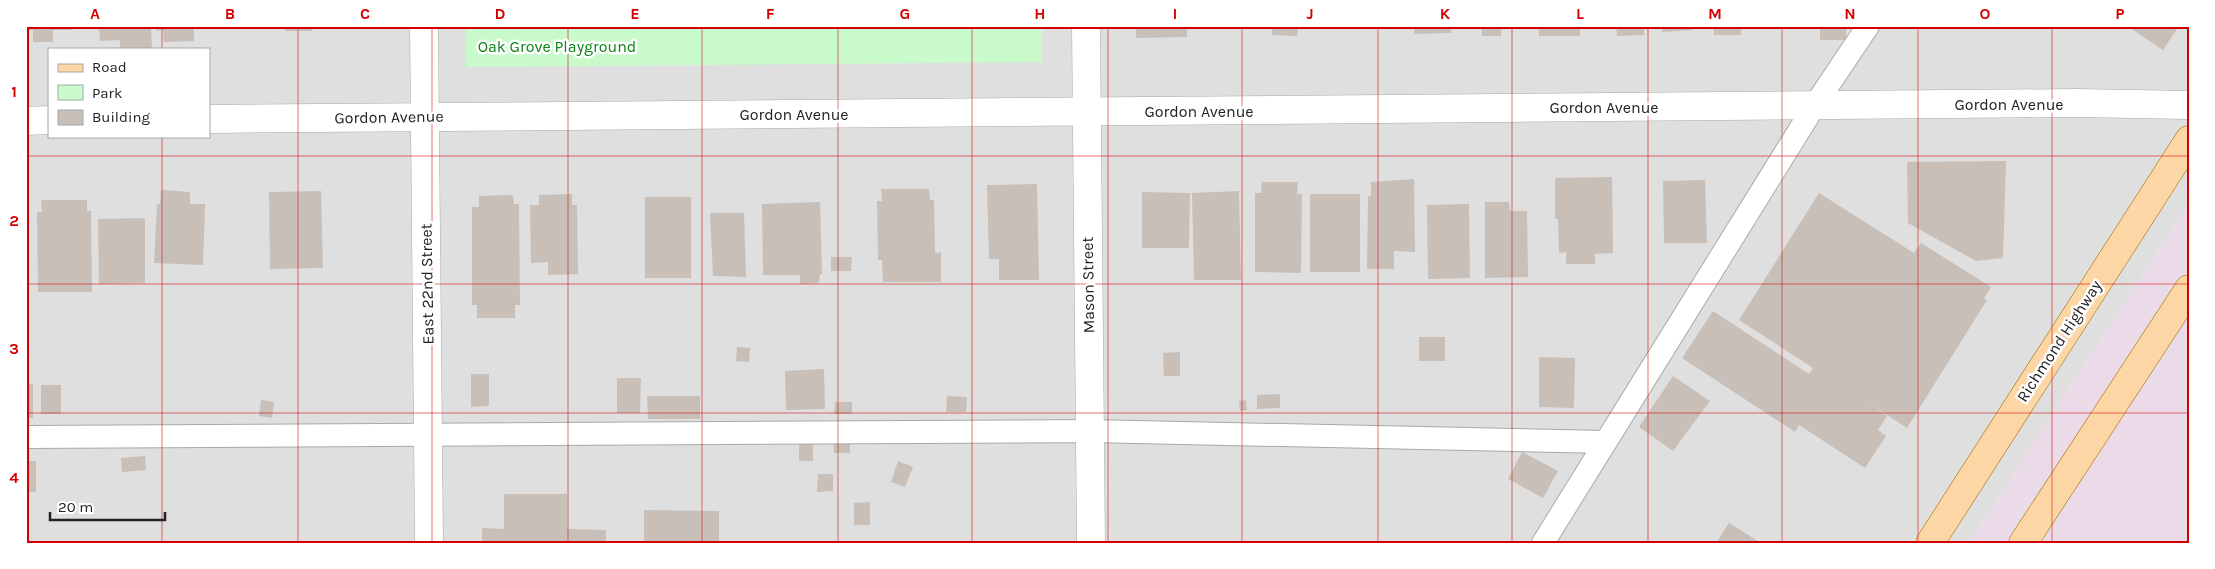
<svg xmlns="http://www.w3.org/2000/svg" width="2215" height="569" font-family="Karla,sans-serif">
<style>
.residential{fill:#e0dfdf;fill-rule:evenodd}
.industrial{fill:#ebdbe8}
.park{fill:#c8facc}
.building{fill:#c7bfb8}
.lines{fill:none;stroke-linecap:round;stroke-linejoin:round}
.service-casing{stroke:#a9a9a9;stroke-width:24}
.minor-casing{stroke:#a9a9a9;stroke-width:29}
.primary-casing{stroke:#a06b00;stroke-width:29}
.service{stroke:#fff;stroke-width:22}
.minor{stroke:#fff;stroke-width:28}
.primary{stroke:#fcd6a4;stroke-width:28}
.grid{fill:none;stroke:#d40000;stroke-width:1;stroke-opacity:0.55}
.labels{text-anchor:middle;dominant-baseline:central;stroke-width:5;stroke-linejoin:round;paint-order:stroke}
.park-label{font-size:16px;fill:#0c8416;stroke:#fff}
.street-label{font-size:16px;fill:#222;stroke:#fff}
.neatline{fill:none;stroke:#d40000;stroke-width:2}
.grid-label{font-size:16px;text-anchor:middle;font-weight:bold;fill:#d40000}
</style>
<rect width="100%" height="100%" fill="#f2efe9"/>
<path class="residential" d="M26,26H2189V203L1969,543H26ZM49,49H209V136H49Z"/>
<path class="industrial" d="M2189,203V543H1969Z"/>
<path class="park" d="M466,26H1042V62L466,67Z"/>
<g class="building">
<path d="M26,26H72V30H53V42H33V30H26Z"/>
<path d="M99,26H151L152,49H120V40L100,41Z"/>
<path d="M156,26H202V29H194V41L164,42L163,30L156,31Z"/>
<path d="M286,26H312V31H285Z"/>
<path d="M1136,26H1187V37L1136,38Z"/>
<path d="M1272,26H1298L1297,36L1272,35Z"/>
<path d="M1414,26H1451V33L1414,34Z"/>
<rect x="1482" y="26" width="19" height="10"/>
<rect x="1539" y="26" width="41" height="10"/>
<path d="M1616,26H1644V35L1617,36Z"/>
<path d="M1662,26H1693V30L1662,32Z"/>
<rect x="1714" y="26" width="27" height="9"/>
<rect x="1820" y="26" width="26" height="14"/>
<path d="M2127,26H2179L2163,50Z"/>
<path d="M2006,161L2003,258L1976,261L1908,223L1907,162Z"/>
<path d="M1612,177L1613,253L1595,254V264H1566V252L1559,253L1558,219H1555V178Z"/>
<path d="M1414,179L1415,252L1394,251V269H1367L1368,196H1371V182Z"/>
<path d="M1705,180L1707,243H1664L1663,181Z"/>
<path d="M1262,182H1298L1297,194H1302L1301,273L1255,272V193H1261Z"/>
<path d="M1037,184L1039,280H999V259H989L987,185Z"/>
<path d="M881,189H929L930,200H934L935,253L941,252V282H883L882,260H878L877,201H882Z"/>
<path d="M161,190L190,192V204H205L203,265L154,263L157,204H160Z"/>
<path d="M321,191L323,268L270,269L269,192Z"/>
<path d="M1239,191L1241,280H1194L1192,193Z"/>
<path d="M1142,192L1190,193L1189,248H1142Z"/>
<path d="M1819,193L1914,253L1921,243L1991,287L1984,298L1987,300L1907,428L1867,402L1887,416L1878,430L1886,436L1865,468L1799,425L1795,432L1682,358L1713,311L1809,374L1813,368L1739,320Z"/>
<path d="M572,194V205H577L578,274L548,275V262L531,263L530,205H539V195Z"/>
<rect x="1310" y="194" width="50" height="78"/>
<path d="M513,195L514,204H519L520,305H515V318H477V305H472V207H479V196Z"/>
<rect x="645" y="197" width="46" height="81"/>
<path d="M41,200H87V211H91L92,292H38L37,212H42Z"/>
<path d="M820,202L822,274H820L819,283L800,284V275H763L762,204Z"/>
<path d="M1485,202H1509L1510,211H1527L1528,277L1485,278Z"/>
<path d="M1469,204L1470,278L1428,279L1427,205Z"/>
<path d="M710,213H744L746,277L713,276Z"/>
<path d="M145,218V283L99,284L98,219Z"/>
<path d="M831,257H852L851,271H831Z"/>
<rect x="1419" y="337" width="26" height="24"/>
<path d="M737,347L750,348L749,362L736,361Z"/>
<path d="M1180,352V376H1164L1163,353Z"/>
<path d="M1539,357L1575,358L1574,408L1539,407Z"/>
<path d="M824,369L825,409L786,410L785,371Z"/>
<path d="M471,374H489V406L471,407Z"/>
<path d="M1673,376L1710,401L1673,451L1639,427Z"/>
<path d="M617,378H641L640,413H617Z"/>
<rect x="26" y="384" width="7" height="34"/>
<rect x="41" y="385" width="20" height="29"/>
<path d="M1280,394V408L1257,409V395Z"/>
<path d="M647,396H700V419H648Z"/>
<path d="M947,396L967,397L966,412H946Z"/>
<path d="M261,400L274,402L272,418L259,416Z"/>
<path d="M1246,400L1247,410L1240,411L1239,401Z"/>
<path d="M835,402H852V414H834Z"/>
<path d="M833,439H850V453H834Z"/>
<rect x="799" y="443" width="14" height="18"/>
<path d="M1522,452L1558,471L1543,498L1508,479Z"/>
<path d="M145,456L146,470L122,472L121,458Z"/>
<rect x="26" y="461" width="10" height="31"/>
<path d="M898,461L913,467L905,487L891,482Z"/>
<path d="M818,474H833V491L817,492Z"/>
<path d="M504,494H567V529L606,530V543H482V528L504,529Z"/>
<path d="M870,502V525H854V503Z"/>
<path d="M644,510L719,511V543H644Z"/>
<path d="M1729,523L1761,543H1716Z"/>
</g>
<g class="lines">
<defs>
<g id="service">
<path d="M26,437L1090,431L1605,442"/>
<path d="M1543,543L1815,105L1868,26"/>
</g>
<g id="minor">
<path d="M424,26L429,543"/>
<path d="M1086,26L1091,543"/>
<path d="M209,119L2077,103L2189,105"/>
<path d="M26,121L49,120"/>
</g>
<g id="primary">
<path d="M1930,543L2189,140"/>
<path d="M2023,543L2189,289"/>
</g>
</defs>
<use href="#service" class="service-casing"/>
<use href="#minor" class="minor-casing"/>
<use href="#primary" class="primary-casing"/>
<use href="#service" class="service"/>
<use href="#minor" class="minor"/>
<use href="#primary" class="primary"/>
</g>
<path class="grid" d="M162,26V49M298,26V543M432,26V543M568,26V543M702,26V543M838,26V543M972,26V543M1108,26V543M1242,26V543M1378,26V543M1512,26V543M1648,26V543M1782,26V543M1918,26V543M2052,26V543M162,136V543M26,156H2189M26,284H2189M26,413H2189"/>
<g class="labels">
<g class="park-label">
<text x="557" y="46">Oak Grove Playground</text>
</g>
<g class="street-label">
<text x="2009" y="104">Gordon Avenue</text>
<text x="1604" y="107">Gordon Avenue</text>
<text x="1199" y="111">Gordon Avenue</text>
<text x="794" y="114">Gordon Avenue</text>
<text transform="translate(389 117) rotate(-1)">Gordon Avenue</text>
<text transform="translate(427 284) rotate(-91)">East 22nd Street</text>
<text transform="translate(1088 285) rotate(-91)">Mason Street</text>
<text transform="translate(2059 341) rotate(-57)">Richmond Highway</text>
</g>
</g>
<rect width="2215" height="569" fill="none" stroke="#ffffff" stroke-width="55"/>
<rect x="48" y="48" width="162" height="90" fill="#ffffff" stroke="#a7a7a7"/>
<rect x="58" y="64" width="25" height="8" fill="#fcd6a4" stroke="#a7a7a7"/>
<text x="92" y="72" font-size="15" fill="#222222">Road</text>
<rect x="58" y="85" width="25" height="15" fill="#c8facc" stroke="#a7a7a7"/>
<text x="92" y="98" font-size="15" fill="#222222">Park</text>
<rect x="58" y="110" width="25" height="15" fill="#c7bfb8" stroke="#a7a7a7"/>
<text x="92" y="122" font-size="15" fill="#222222">Building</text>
<path d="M50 512v8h115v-8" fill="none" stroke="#222222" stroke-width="2.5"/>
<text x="58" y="512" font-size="15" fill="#222222" stroke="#ffffff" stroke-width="4" paint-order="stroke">20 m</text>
<rect x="28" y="28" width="2160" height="514" class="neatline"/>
<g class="grid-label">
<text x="95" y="19">A</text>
<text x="230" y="19">B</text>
<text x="365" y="19">C</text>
<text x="500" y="19">D</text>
<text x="635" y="19">E</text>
<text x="770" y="19">F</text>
<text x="905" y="19">G</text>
<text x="1040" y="19">H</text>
<text x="1175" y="19">I</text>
<text x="1310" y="19">J</text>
<text x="1445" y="19">K</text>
<text x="1580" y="19">L</text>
<text x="1715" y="19">M</text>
<text x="1850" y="19">N</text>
<text x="1985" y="19">O</text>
<text x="2120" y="19">P</text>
<text x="14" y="97">1</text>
<text x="14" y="226">2</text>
<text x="14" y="354">3</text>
<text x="14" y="483">4</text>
</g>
</svg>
